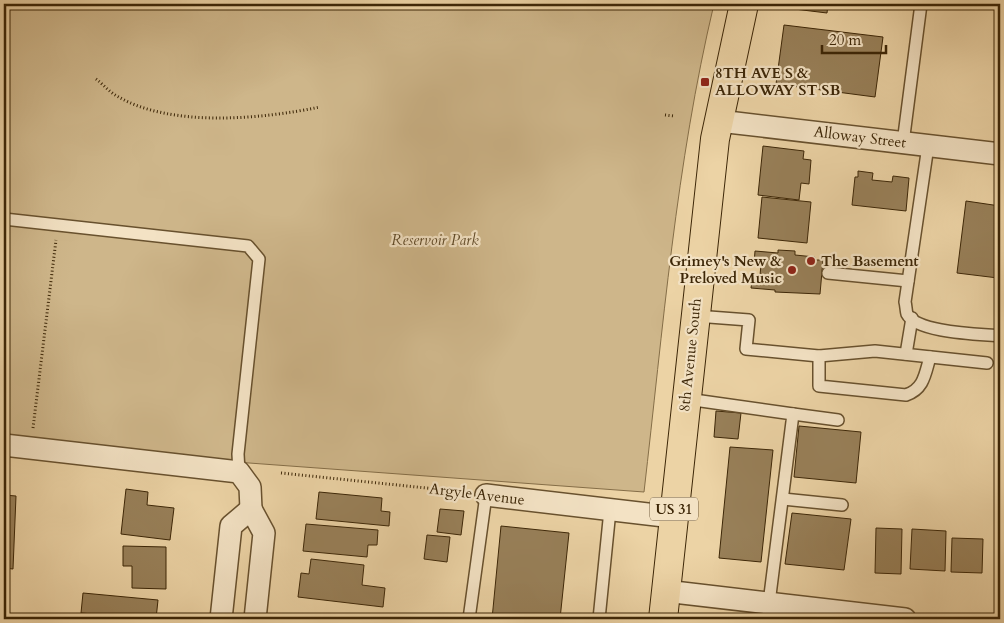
<svg xmlns="http://www.w3.org/2000/svg" width="1004" height="623" font-family="Cardo,serif">
<style>
.green{fill:#ceb68a;stroke:#856e48}
.building{fill:#988059;stroke:#3c2607}
.lines{fill:none;stroke-linecap:round;stroke-linejoin:round}
.service-casing{stroke:#68512e;stroke-width:14}
.minor-casing{stroke:#68512e;stroke-width:24}
.primary-casing{stroke:#3c2607;stroke-width:30}
.path{stroke:#3c2607;stroke-width:3;stroke-dasharray:1 2.5;stroke-linecap:butt}
.service{stroke:#f3e2c4;stroke-width:11}
.minor{stroke:#f3e2c4;stroke-width:21}
.primary{stroke:#ecd3a5;stroke-width:28}
.poi-dot{fill:#8f2418;stroke:#f3e2c4;stroke-width:2}
.labels{text-anchor:middle;dominant-baseline:central;stroke-width:4.5;stroke-linejoin:round;paint-order:stroke}
.shield{fill:#f3e2c4;stroke:#735e40;stroke-width:1}
.shield-label{font-size:14px;font-weight:bold;fill:#3c2607}
.poi-label{font-size:15px;font-weight:bold;fill:#3c2607;stroke:#f3e2c4;text-anchor:start}
.street-label{font-size:15px;fill:#3c2607;stroke:#f3e2c4}
.park-label{font-size:15px;font-style:italic;fill:#604a28;stroke:#f3e2c4}
</style>
<rect width="100%" height="100%" fill="#ecd3a5"/>
<filter id="stains"><feTurbulence type="fractalNoise" baseFrequency=".004" numOctaves="4"/><feColorMatrix values="0 0 0 0 .2 0 0 0 0 .09 0 0 0 0 .02 0 0 0 .5 -.17"/></filter>
<radialGradient id="worn" r=".72"><stop offset=".6" stop-color="#630" stop-opacity="0"/><stop offset="1" stop-color="#630" stop-opacity=".3"/></radialGradient>
<path class="green" d="M4,4H714C676,164 663,329 644,492L4,445Z"/>
<g class="building">
<path d="M778,4H828L827,13L778,7Z"/>
<path d="M784,25L883,37L875,97L776,84Z"/>
<path d="M763,146L804,151L803,159L811,160L809,184L801,183L799,200L758,195Z"/>
<path d="M858,171L873,173L872,180L892,182L893,176L909,178L906,211L852,205L855,177H858Z"/>
<path d="M762,197L811,202L807,243L758,238Z"/>
<path d="M966,201L1000,206L998,278L957,273Z"/>
<path d="M778,250L795,251V255L815,257L814,260H823L820,294L775,292V290L751,288L753,274L760,275L761,265L754,264L755,251L778,253Z"/>
<path d="M716,411L741,413L738,439L714,437Z"/>
<path d="M799,426L861,432L856,483L794,477Z"/>
<path d="M730,447L773,450L761,562L719,558Z"/>
<path d="M126,489L148,492L147,505L174,508L170,540L121,534Z"/>
<path d="M319,492L382,498L381,511L390,512L389,526L316,519Z"/>
<path d="M4,495L16,496L13,569L4,568Z"/>
<path d="M440,509L464,511L461,535L437,532Z"/>
<path d="M792,513L851,519L844,570L785,564Z"/>
<path d="M306,524L378,530L377,545H368L367,557L303,551Z"/>
<path d="M501,526L569,533L560,619H492Z"/>
<path d="M876,528L902,529L901,574L875,573Z"/>
<path d="M912,529L946,531L945,571L910,569Z"/>
<path d="M427,535L450,537L447,562L424,559Z"/>
<path d="M952,538L983,539L982,573L951,572Z"/>
<path d="M123,546L166,547V589L132,588V566H123Z"/>
<path d="M311,559L364,565L362,585L385,588L383,607L298,597L301,573L309,574Z"/>
<path d="M83,593L158,600L156,619L81,613Z"/>
</g>
<g class="lines">
<defs>
<g id="service">
<path d="M903,143L921,4"/>
<path d="M928,146L905,302C906,305 906,311 907,314C917,333 980,334 1000,336"/>
<path d="M4,219L248,246L259,259L238,454L239,472"/>
<path d="M828,273L908,281"/>
<path d="M696,316L749,320L746,349L819,356L875,351L987,363"/>
<path d="M906,354L912,318"/>
<path d="M819,356V386L906,395C924,389 925,374 930,357"/>
<path d="M687,399L793,414L769,603"/>
<path d="M793,414L838,420"/>
<path d="M783,499L842,505"/>
<path d="M469,619L486,495"/>
<path d="M599,619L610,510"/>
</g>
<g id="minor">
<path d="M719,121L1000,154"/>
<path d="M4,445L239,472L250,487L251,509"/>
<path d="M486,495L673,517"/>
<path d="M665,591L905,619"/>
<path d="M221,619L231,526L251,509L264,533L255,619"/>
</g>
<path id="primary" d="M663,619L715,139L744,4"/>
</defs>
<use href="#service" class="service-casing"/>
<use href="#minor" class="minor-casing"/>
<use href="#primary" class="primary-casing"/>
<g class="path">
<path d="M96,79C103,84 109,92 117,96C170,128 262,119 320,107"/>
<path d="M665,115L674,116"/>
<path d="M33,428L56,240"/>
<path d="M281,473L465,492"/>
</g>
<use href="#service" class="service"/>
<use href="#minor" class="minor"/>
<use href="#primary" class="primary"/>
</g>
<g class="poi-dot">
<rect x="700" y="77" width="10" height="10" rx="2.5"/>
<circle cx="811" cy="261" r="5"/>
<circle cx="792" cy="270" r="5"/>
</g>
<g class="labels">
<rect class="shield" x="650" y="497.5" width="48" height="23" rx="4"/>
<g class="shield-label">
<text x="674" y="509">US 31</text>
</g>
<g class="poi-label">
<text x="715" y="73">8TH AVE S &amp;<tspan x="715" dy="17">ALLOWAY ST SB</tspan></text>
<text x="782" y="261" text-anchor="end">Grimey's New &amp;<tspan x="782" dy="17">Preloved Music</tspan></text>
<text x="821" y="261">The Basement</text>
</g>
<g class="street-label">
<text transform="translate(860 137) rotate(7)">Alloway Street</text>
<text transform="translate(690 355) rotate(-84)">8th Avenue South</text>
<text transform="translate(477 494) rotate(7)">Argyle Avenue</text>
</g>
<g class="park-label">
<text x="435" y="240">Reservoir Park</text>
</g>
</g>
<rect width="1004" height="623" fill="none" stroke="#ecd3a5" stroke-width="20"/>
<rect x="5" y="5" width="994" height="613" fill="none" stroke="#3c2607" stroke-width="2.5"/>
<rect x="10" y="10" width="984" height="603" fill="none" stroke="#3c2607"/>
<path d="M822 45v8h64v-8" fill="none" stroke="#3c2607" stroke-width="2.5"/>
<text x="829" y="45" font-size="15" fill="#3c2607" stroke="#f3e2c4" stroke-width="4" paint-order="stroke">20 m</text>
<rect width="100%" height="100%" filter="url(#stains)"/>
<rect width="100%" height="100%" fill="url(#worn)"/>
</svg>
